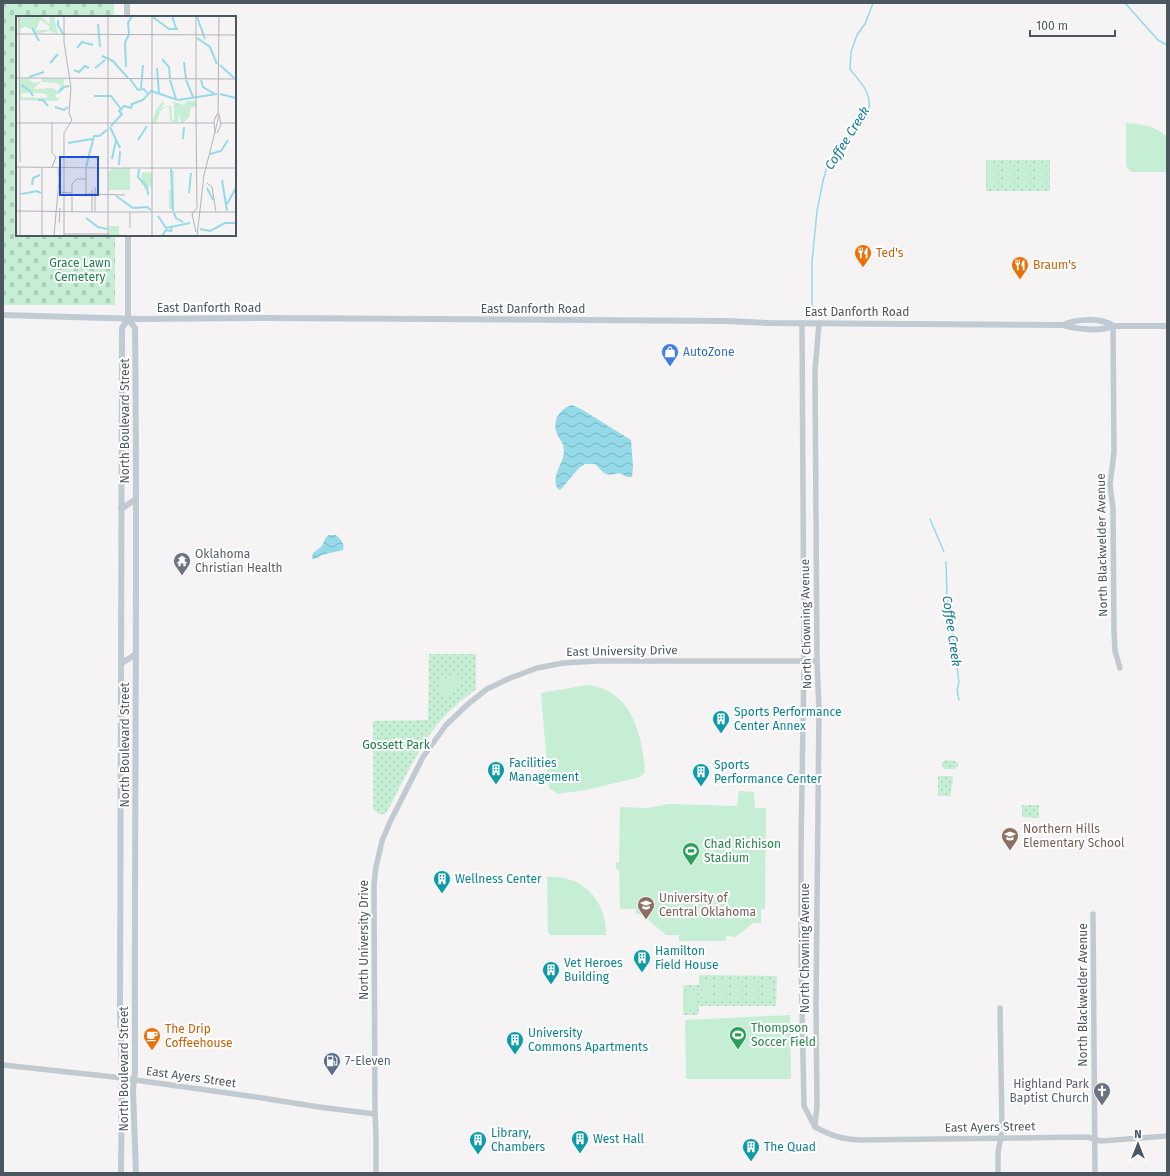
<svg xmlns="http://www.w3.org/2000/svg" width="1170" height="1176" font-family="'Fira Sans',sans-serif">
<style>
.cemetery{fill:url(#cemetery-stones)}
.park{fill:url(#park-dots)}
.pitch{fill:#c5eed4}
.water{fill:url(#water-waves)}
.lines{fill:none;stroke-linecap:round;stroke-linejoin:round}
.stream{stroke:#95dae9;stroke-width:1.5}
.tertiary{stroke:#c2cad1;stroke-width:5.5}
.secondary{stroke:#c0cad3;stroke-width:6}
.labels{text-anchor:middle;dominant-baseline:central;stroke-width:4;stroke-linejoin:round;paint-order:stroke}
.food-label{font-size:12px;fill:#c56008;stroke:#fff;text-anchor:start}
.park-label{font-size:12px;fill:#1d7f4b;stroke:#fff}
.street-label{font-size:12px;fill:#4b5760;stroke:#fff}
.shop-label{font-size:12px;fill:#366cbe;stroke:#fff;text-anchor:start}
.worship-label{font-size:12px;fill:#5b616d;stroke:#fff;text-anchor:start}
.culture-label{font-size:12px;fill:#0d838f;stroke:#fff;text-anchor:start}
.education-label{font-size:12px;fill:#785e54;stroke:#fff;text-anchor:start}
.leisure-label{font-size:12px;fill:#27864d;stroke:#fff;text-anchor:start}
.service-label{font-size:12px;fill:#4e5e75;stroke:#fff;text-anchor:start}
.water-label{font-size:13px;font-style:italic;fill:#147d92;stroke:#fff}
.inset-river{fill:none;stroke:#95dae9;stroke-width:2}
.inset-road{fill:none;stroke:#b1b5b8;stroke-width:1}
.view{fill:#1d4ed8;fill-opacity:0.15;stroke:#1d4ed8;stroke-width:2}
.inset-edge{fill:none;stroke:#4b5760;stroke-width:2}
</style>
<defs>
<pattern id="cemetery-stones" width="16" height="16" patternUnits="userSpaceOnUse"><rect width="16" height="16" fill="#c5eed4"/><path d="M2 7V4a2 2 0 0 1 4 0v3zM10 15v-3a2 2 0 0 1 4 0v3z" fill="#abceb9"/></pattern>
<pattern id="park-dots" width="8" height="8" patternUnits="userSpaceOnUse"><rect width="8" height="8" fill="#c5eed4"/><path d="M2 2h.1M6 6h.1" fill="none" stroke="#abceb9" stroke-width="1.8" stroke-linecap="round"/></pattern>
<pattern id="water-waves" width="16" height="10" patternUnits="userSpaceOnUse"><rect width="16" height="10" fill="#95dae9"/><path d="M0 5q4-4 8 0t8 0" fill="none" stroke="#7cb4c0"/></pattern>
</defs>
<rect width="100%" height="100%" fill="#f5f3f3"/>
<path class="cemetery" d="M3,3H114V17H17V235H115V305H3Z"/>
<g class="park">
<rect x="986" y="160" width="64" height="31"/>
<path d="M429,654H476V689C462,700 448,711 437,725C417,751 403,781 388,810L385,814H379L374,810L373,807V721L428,720Z"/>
<path d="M946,760L955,761L958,763V766L954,769H945L942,766V762Z"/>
<path d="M938,776H953L952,788H951V796H938Z"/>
<path d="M1022,805H1039V818L1022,817Z"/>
<path d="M699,975L777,976L776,1006H699L698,1015H683V985H699Z"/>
</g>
<g class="pitch">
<path d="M1126,123C1142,124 1155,126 1167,137V172H1131L1126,166Z"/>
<rect x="989" y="165" width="9" height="21"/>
<rect x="1005" y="165" width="9" height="21"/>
<rect x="1021" y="165" width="9" height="21"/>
<rect x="1037" y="165" width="9" height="21"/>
<path d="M456,671L464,683L445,696L437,684Z"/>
<path d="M587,685C632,689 642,735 645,772L640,777L586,790L558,794L549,788L541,693Z"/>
<path d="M739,791L754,792L755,808H766L765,909H761V923H753L736,937L726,936V941H679V935H666L645,917L644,914H636V909H620L619,870L616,869V862H619L620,807L647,808L669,804L737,806Z"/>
<path d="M547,877C584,875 606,900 606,935H551L548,933Z"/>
<rect x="702" y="981" width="9" height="20"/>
<path d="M717,981H727L726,1001H717Z"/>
<rect x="733" y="981" width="9" height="20"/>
<path d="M749,981H758V1001H748Z"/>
<rect x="764" y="981" width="9" height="20"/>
<rect x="686" y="990" width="9" height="20"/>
<path d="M790,1015L791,1079H686L685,1020Z"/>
</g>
<g class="water">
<path d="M572,405L581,409L631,440L633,466L632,477H627L619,473C605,477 605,474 595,464H585L579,468L562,488L560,490L558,489C550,477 564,463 564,451C564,443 560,440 557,434C552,421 559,409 572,405Z"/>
<path d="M329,535H336C341,540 345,544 343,550L322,555L315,559H312L313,553L322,546L326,537Z"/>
</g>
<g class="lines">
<g class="stream">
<path d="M1125,3L1158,40L1167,45"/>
<path d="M812,306V262L817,211L823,181L828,163L836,152L848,140L869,108C872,92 858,80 850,69L851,52L857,35L865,24L873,3"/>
<path d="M930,519L944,552"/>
<path d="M946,562L947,594L959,682L957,690L959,700"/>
</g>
<g class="tertiary">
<path d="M802,323L804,662L801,848V959L804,1106L815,1127"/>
<path d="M1113,326L1114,452L1110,485L1113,508L1114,631L1115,651L1120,668"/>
<path d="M1093,914L1095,1173"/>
<path d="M3,1065L114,1077L256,1097L319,1107L375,1114"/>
<path d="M815,1126L817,1105L816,1006L819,710L817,661L815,371L819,323"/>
<path d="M815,1127C832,1136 841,1139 860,1140L1088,1137L1101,1141L1167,1136"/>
<path d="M376,1173V1133L375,1114L374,884L376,867L382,841L390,822L423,757L446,725L468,704L487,689L508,679L537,668L563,663L598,661H817"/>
<path d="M998,1173V1153L1002,1130L1000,1008"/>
</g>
<g class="secondary">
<path d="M127,3V17"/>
<path d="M3,315L141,319L266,318L726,321L768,323L1063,325C1076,329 1100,332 1113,326H1167"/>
<path d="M128,319L135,328C138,576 134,824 135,1072L133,1089L136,1173"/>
<path d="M1063,325C1076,319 1101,317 1113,326"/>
<path d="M121,509L136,499"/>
<path d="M122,663L136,654"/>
<path d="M121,1173L122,1069L120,1010L122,328L128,319V235"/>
</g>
</g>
<defs>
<symbol id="restaurant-pin" viewBox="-11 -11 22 30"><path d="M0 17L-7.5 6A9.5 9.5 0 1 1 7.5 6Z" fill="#e8710a" stroke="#fff"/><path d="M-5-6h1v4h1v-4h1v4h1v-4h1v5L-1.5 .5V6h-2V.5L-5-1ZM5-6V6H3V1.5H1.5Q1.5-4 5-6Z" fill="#fff"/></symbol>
<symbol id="shop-pin" viewBox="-11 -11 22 30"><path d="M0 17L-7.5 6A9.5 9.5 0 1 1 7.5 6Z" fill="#3f7fe0" stroke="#fff"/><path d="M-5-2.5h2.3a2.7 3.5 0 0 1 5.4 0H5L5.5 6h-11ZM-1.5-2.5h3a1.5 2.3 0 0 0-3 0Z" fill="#fff"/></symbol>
<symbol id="temple-pin" viewBox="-11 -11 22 30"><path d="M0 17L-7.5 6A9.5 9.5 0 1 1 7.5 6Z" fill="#6b7280" stroke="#fff"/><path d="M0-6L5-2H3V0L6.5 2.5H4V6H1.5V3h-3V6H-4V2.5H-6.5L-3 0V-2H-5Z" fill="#fff"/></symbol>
<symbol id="building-pin" viewBox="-11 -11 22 30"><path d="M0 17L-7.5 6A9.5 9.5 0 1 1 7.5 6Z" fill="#0f9aa8" stroke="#fff"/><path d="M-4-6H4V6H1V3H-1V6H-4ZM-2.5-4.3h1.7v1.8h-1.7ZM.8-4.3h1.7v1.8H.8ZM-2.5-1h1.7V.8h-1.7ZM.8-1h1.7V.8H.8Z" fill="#fff"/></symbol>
<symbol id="school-pin" viewBox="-11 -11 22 30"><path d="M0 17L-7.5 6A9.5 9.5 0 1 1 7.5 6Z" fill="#8d6e63" stroke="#fff"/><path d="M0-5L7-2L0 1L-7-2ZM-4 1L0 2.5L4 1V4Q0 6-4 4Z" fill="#fff"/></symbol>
<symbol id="stadium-pin" viewBox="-11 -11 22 30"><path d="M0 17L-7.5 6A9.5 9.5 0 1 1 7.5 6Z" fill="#2e9e5b" stroke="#fff"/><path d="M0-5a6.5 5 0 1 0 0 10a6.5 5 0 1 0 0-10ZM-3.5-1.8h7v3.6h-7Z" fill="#fff"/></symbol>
<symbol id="university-pin" viewBox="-11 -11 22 30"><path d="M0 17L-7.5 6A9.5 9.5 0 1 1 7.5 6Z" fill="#8d6e63" stroke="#fff"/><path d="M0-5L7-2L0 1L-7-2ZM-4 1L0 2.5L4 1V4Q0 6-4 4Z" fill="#fff"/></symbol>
<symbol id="cafe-pin" viewBox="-11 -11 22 30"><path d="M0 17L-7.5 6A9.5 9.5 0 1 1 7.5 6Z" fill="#e8710a" stroke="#fff"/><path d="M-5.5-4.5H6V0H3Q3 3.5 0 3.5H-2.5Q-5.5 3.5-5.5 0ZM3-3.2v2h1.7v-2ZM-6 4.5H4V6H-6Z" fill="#fff"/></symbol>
<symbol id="fuel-pin" viewBox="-11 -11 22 30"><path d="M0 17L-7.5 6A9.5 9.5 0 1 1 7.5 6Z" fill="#5c6f8a" stroke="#fff"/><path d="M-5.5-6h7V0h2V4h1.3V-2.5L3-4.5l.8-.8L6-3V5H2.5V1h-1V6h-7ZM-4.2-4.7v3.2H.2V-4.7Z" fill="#fff"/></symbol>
<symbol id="church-pin" viewBox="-11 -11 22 30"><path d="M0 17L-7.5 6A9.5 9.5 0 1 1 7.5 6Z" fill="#6b7280" stroke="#fff"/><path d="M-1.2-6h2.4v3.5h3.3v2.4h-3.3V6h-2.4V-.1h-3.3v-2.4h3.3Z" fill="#fff"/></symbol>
</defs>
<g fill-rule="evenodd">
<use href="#restaurant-pin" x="853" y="243" width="20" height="27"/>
<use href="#restaurant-pin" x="1010" y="255" width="20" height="27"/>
<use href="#shop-pin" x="660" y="342" width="20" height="27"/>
<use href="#temple-pin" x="172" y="551" width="20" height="27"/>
<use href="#building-pin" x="711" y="709" width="20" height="27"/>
<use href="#building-pin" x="486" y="760" width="20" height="27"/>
<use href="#building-pin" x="691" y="762" width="20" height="27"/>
<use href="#school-pin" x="1000" y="826" width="20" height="27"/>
<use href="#stadium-pin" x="681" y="841" width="20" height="27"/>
<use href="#building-pin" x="432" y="869" width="20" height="27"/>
<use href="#university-pin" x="636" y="895" width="20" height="27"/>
<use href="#building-pin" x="632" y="948" width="20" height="27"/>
<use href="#building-pin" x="541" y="960" width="20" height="27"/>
<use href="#stadium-pin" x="728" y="1025" width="20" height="27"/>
<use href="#cafe-pin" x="142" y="1026" width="20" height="27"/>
<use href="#building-pin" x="505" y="1030" width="20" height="27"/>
<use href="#fuel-pin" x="322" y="1051" width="20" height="27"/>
<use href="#church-pin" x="1092" y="1081" width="20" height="27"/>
<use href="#building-pin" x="570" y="1129" width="20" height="27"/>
<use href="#building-pin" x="468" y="1130" width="20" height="27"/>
<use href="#building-pin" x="741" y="1137" width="20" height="27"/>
</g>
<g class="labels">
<g class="food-label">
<text x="876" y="253">Ted's</text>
<text x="1033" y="265">Braum's</text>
<text x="165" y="1029">The Drip<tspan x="165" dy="14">Coffeehouse</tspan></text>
</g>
<g class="park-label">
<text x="80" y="263">Grace Lawn<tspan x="80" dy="14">Cemetery</tspan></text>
<text x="396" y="745">Gossett Park</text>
</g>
<g class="street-label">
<text x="209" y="308">East Danforth Road</text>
<text x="533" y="309">East Danforth Road</text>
<text x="857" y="312">East Danforth Road</text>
<text transform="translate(125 421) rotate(-90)">North Boulevard Street</text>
<text transform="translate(1102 545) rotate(-91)">North Blackwelder Avenue</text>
<text transform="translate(806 624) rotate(-91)">North Chowning Avenue</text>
<text transform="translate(622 651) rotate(-1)">East University Drive</text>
<text transform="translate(125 745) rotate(-90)">North Boulevard Street</text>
<text transform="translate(364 940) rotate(-90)">North University Drive</text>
<text transform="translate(805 948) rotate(-90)">North Chowning Avenue</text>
<text transform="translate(1083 995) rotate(-90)">North Blackwelder Avenue</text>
<text transform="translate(124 1069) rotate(-90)">North Boulevard Street</text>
<text transform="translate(191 1077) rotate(8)">East Ayers Street</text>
<text transform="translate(990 1127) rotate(-1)">East Ayers Street</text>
</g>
<g class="shop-label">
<text x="683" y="352">AutoZone</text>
</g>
<g class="worship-label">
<text x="195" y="554">Oklahoma<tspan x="195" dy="14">Christian Health</tspan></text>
<text x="1089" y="1084" text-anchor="end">Highland Park<tspan x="1089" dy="14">Baptist Church</tspan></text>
</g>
<g class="culture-label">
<text x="734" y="712">Sports Performance<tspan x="734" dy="14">Center Annex</tspan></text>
<text x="509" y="763">Facilities<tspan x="509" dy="14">Management</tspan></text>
<text x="714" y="765">Sports<tspan x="714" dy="14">Performance Center</tspan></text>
<text x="455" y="879">Wellness Center</text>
<text x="655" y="951">Hamilton<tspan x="655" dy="14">Field House</tspan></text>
<text x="564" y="963">Vet Heroes<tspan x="564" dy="14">Building</tspan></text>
<text x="528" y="1033">University<tspan x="528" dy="14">Commons Apartments</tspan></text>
<text x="491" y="1133">Library,<tspan x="491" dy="14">Chambers</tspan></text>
<text x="593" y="1139">West Hall</text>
<text x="764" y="1147">The Quad</text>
</g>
<g class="education-label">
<text x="1023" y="829">Northern Hills<tspan x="1023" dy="14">Elementary School</tspan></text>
<text x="659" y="898">University of<tspan x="659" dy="14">Central Oklahoma</tspan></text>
</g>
<g class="leisure-label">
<text x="704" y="844">Chad Richison<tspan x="704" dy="14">Stadium</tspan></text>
<text x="751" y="1028">Thompson<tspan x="751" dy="14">Soccer Field</tspan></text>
</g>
<g class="service-label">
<text x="345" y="1061">7-Eleven</text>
</g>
<g class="water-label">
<text transform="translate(847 138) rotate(-58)">Coffee Creek</text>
<text transform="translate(952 631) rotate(82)">Coffee Creek</text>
</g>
</g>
<g transform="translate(16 16)">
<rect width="220" height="220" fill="#f5f3f3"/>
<path d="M3,0L26,1L33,8L34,0H38L42,18L34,15L19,18L18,14L9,11L5,12L4,16ZM24,4L33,10V14H20ZM11,62L18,67L26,65L17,73L36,72L42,75L45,67L41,70L42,67L26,66V63H48V69L43,78H39L40,82H43L42,85L4,84L3,63ZM11,77H26L31,79V82L6,81L5,78ZM171,85H180V91H175L173,101L167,107H165L163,97L162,107L154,105L153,90L145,94L140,107H136L140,94L146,86L149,87L144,93L155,89L156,103L158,105V86L168,89ZM97,152H114V174H93L92,156Z" fill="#c5eed4" fill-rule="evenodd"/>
<path d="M155,152L158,156V193H153V175L150,173L155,174ZM131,156L136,157V174L134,170L128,174V169L125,168L126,157Z" fill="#c5eed4"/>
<path d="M93,210H103V218L114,220H95L92,218Z" fill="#c5eed4"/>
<path class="inset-river" d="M156,0L160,12M137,1L153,13H162M181,1L189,23M42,4V9L47,18M82,8L84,31M16,12L23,25M181,22L194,31L201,48M61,32L66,26L77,29M86,40L97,45L112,62M146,43L153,51L154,63M168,46L170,63M34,47L42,38M204,49L218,62M110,51L109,27L113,18L112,7L116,0M79,52L89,44M141,52L143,78M58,54L63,56L69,50L73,52M13,61L28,56M114,63L122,74L128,73L131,77M154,64L160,83M170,64L177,81M185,64L187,71L199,78M5,69L14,75L17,80M125,72L127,49M43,76L48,71L53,70M204,78L220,82M78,80H95L105,93L103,95L106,98L95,110M22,84H27L32,90M39,91L48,94L52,91M105,94L108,90L115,92L116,88L127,84L135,75L162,84L201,78M94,111L104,132M167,123L168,111M122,124L131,110M52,127L76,123M194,138L205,135L212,124M96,143L100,124M103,149L104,135M70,151L78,120H83L91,114M123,153L122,161L131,171L132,179M155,153L157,195M206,164L211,195M16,169L17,162L24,159M191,172L197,184M173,177L175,157M5,178L21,175L25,177M100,180L117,192L131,191L135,194M211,188L220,172M158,197L160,202L167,206M142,200L150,212L174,207M70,202L82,211L91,213M184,213L194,215L209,207H220M146,220L150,214L155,215L156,211"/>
<path class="inset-road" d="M3,0L4,146M48,0V26L55,72L53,97L56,104L48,117V133M92,0V152H220M136,0V196M180,0V100M0,18L220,19M0,62L220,63M0,107H198M36,107V137L40,141L36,151M205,107H220M199,117L198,105L201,98M201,117L205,109L203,98M48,133V220M0,151L92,152V220M4,151V220M26,151V220M70,152V178M191,167L196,171L200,196M79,171V196M76,174V196M42,176L56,177M70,178L109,179M0,195L83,196M56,196V168L61,163H70M82,196H220M43,207L44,192M114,212V196M180,216L176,198L181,192L180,99M48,218H92M38,220L43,164L42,151M136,220V196M181,220L188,159L202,104L203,0"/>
<path class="view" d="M44,141H82V179H44Z"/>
<rect width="220" height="220" class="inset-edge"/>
</g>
<rect width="1170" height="1176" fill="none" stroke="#4b5760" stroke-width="8"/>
<g transform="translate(1138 1144)" stroke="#ffffff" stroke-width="3" paint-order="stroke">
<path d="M0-3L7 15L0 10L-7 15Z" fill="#4b5760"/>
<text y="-6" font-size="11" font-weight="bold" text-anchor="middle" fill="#4b5760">N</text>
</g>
<path d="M1030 30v6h85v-6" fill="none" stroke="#4b5760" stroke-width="2"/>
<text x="1036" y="30" font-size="12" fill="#4b5760" stroke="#ffffff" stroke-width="3" paint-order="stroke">100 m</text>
</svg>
